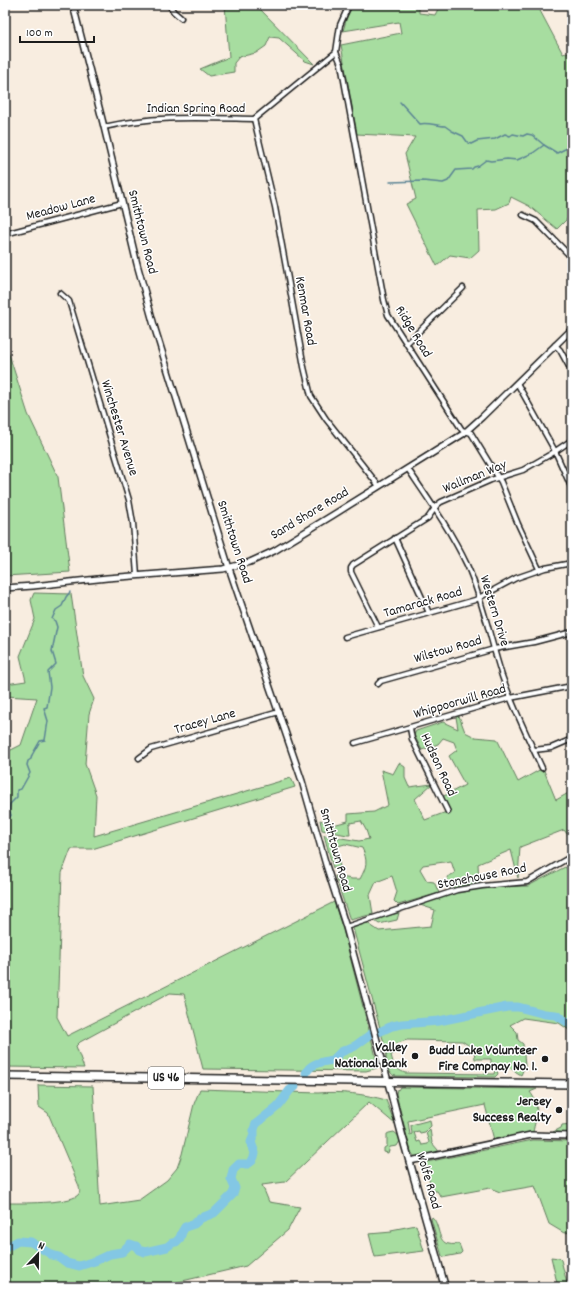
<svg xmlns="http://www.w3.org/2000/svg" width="577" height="1292" font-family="Dekko,sans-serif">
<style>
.green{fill:#a7dda0;stroke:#627c5e}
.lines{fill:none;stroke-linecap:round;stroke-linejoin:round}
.stream{stroke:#5a8394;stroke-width:1.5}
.river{stroke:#83c7e4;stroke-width:9}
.minor-casing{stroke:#1c1c1c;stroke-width:7}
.tertiary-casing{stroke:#1c1c1c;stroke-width:8}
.secondary-casing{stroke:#1c1c1c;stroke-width:9}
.primary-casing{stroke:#1c1c1c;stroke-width:10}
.minor{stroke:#fff;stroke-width:4}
.tertiary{stroke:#fff;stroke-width:5}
.secondary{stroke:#fff;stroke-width:6}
.primary{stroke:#fff;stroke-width:7}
.poi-dot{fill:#1c1c1c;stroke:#fff;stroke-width:1.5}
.labels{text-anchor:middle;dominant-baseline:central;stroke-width:3;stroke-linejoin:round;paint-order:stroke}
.shield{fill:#fff;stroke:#606060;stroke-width:1}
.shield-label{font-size:13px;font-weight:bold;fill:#1c1c1c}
.street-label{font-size:14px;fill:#1c1c1c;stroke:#fff}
.poi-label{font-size:14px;font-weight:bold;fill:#1c1c1c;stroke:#fff;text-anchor:end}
</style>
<rect width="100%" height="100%" fill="#f8ede0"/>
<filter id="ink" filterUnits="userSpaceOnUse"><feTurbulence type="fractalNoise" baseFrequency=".025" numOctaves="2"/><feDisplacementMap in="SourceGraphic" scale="8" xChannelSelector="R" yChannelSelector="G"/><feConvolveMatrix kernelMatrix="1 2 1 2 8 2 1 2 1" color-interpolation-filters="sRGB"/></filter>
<g filter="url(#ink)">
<g class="green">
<path d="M225,5H261L258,7L314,64L305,61L279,38L270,37L266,46L256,53L239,57L234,63V72L209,76L200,69L229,57Z"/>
<path d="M353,5H419V13L435,15L440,5H537L563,54L572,51V214L557,229L529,206L511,197L509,203L496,209L478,210L479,250L470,258L450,255L437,266L406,204L416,199L405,154L415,137L357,134L341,45L401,33L399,22L343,31L347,17Z"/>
<path d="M5,342L28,414L58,477L70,572L5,576Z"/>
<path d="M34,593L71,594L83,676L94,699L89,714L85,764L96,795L94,836L291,778L295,787L92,849H71L62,873L57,1017L67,1036L334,902L343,930L375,1053L377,1068L366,1071L203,1069L184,994L170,993L80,1042L76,1046L84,1068L5,1067V753L21,745L37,698L5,696V686L6,684L26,681L20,656L35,619L31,600Z"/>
<path d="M459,716L465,732L475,737L497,739L518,782L543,768L556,800L572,791V840L564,830L520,847L518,878L511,850L478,864L479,882L451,889L447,877L455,873L451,861L423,865L420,869L427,881L434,882L439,893L398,905L394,901L397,892L392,876L376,882L370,895L373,914L350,920L335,876L352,879H360C367,866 368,861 362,848L345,844L338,846L337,853L340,867L333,868L324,835L359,841L369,839L366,830L361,821L350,823L349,825L350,835H347L322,830L320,820L333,825L348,821V814L374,812L388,805L381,770L393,774L399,763L405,767V778L409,787L432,784L415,799L425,820L449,811L442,797L465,785L449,756L457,750L454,742L443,738L438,744L422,750L414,735L416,731L443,722L458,729L456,717Z"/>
<path d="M565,867L572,873V1032L559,1023L523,1018L510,1025L517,1032L518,1040L523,1044L525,1066L521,1075L505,1065L491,1064V1059H475L474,1049L462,1041L407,1040L385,1047L353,928L367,923L379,931L431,926L435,910L420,905L460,891L490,887L528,886Z"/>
<path d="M399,913L397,920L379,924L375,921L381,917Z"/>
<path d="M391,1051L395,1053L391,1055C394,1066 394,1068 405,1073L494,1074L495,1070L497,1071L498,1074L495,1077L395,1076V1074L394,1076C388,1072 384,1059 387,1053Z"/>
<path d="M38,1085L93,1086L100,1206L139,1200L167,1180L177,1168L182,1154L194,1104L200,1089L318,1093C341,1091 364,1094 386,1100L395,1124L369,1102L285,1182L262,1185L269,1202L300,1207L288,1230L246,1266L157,1287H128L112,1284L78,1287H5V1203C19,1203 69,1204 78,1195C81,1192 79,1189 79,1186L48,1113L39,1107Z"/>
<path d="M400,1087L537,1089L530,1092C541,1106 536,1117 533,1132L494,1140L485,1105L408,1121L410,1135L412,1134L411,1125L430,1120L431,1126L425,1132L420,1133L419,1131L414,1132L417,1142L420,1141L422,1145L428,1144L429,1142L426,1133L430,1129L432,1143L438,1150V1152L415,1157L411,1152L396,1094L397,1089L398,1090Z"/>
<path d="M572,1119V1133L553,1132L561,1128L562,1125L571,1124Z"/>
<path d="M394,1132L399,1136L400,1141L397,1146L390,1147L388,1153L384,1152V1148L387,1146V1134L389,1133Z"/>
<path d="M533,1140L572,1141V1232L564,1233L549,1224L535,1186L500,1192L490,1188L441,1197L437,1191H431L429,1179L425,1178L422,1163Z"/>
<path d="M432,1217C440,1223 437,1243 449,1244C452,1245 456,1244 459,1244L462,1252L460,1254L444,1257L442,1256L431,1219Z"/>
<path d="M416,1225L424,1251L375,1257L369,1234L392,1232L391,1230Z"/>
<path d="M551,1257L559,1258L561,1260L568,1287H558Z"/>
</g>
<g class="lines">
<g class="stream">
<path d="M400,102L420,124C427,122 438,126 445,126L452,131L463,136L468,143L471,144L477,141L495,139L505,134L510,136L513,134L523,136L527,134L532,135L544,145"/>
<path d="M390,182L423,181L443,183L448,181L456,170L472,169L474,167L478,166L486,160L491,161L507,159L517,160L533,153L544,145L557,153L567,148L572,149"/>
<path d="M5,820L9,818L11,815L9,811L10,804L17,797V790L21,789L30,773L27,765L28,761L31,759L32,755L40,741L45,740L48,721L44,708L47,707L50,687L48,672L56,664L52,651L57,627L55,621L52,619L56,610L62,606L66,597L70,592"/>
</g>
<g class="river">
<path d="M379,1032L392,1026L402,1024L439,1021L507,1007H518L545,1014L556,1015L572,1025"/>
<path d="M306,1073C311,1062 323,1062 333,1060L341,1052L355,1046L371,1034"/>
<path d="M5,1248L18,1241L31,1242L52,1255L59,1257L67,1263L79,1266L95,1261L110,1254L122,1252L130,1244L136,1246L139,1250L145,1252L167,1247L172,1243L176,1242L180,1238L182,1232L185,1227L194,1224L201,1218L214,1213L233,1194L235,1188L231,1179L233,1170L239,1164H248L252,1161L254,1157L255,1153L251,1142L254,1135V1129L256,1124L278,1106L290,1090L295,1087"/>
</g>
<defs>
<g id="minor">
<path d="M169,5L174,12L181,18"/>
<path d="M336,52L341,64L384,300L388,315L462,430L471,433L501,482L518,524L539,569"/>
<path d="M254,119L275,207L304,367L311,396L326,419L379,486"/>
<path d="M104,127C153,115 204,118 254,119L336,52L340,25L349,5"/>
<path d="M523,215L536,221L572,258"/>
<path d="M5,234L122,203"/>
<path d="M60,293L69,301L129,500L133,523L137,575"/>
<path d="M407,343L463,288"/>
<path d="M555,345L560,350L572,372"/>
<path d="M517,383L555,451L572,489"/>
<path d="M408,469C429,500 451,531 467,565C483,600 490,639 502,676C513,707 528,738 542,768"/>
<path d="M395,538L429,613"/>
<path d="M378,627L351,572V568L353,565L428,518L437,505L441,502L491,480L523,470L551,454L572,440"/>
<path d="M345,637L475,600L516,578L545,568L572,563"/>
<path d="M378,684L381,681L494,649L534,642L572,632"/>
<path d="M410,728L412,739L448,812"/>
<path d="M355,743L510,698L572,686"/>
<path d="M534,750L551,748L572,739"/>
<path d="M139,758L151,749L279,712"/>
<path d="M346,927L457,890L482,886L527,882L572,856"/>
</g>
<g id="tertiary">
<path d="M73,5L104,127L137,264L155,329L229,568L302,781L326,865L346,927L388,1081"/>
<path d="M5,588L33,586L107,578L223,569L250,562L274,551L333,515L463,434L482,417L572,329"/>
<path d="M410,1161L531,1135L572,1136"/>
</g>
<path id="secondary" d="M388,1081L402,1135L445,1287"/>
<path id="primary" d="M5,1076L572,1084"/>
</defs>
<use href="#minor" class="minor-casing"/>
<use href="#tertiary" class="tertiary-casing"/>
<use href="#secondary" class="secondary-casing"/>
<use href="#primary" class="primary-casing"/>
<use href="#minor" class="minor"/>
<use href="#tertiary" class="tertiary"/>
<use href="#secondary" class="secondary"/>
<use href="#primary" class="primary"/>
</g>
</g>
<g class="poi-dot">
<circle cx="415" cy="1056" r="4"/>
<circle cx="545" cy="1059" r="4"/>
<circle cx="559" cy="1110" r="4"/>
</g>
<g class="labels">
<rect class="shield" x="148" y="1067" width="36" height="22" rx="3"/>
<g class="shield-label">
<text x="166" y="1078">US 46</text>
</g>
<g class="street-label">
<text x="196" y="109">Indian Spring Road</text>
<text transform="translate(61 208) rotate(-15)">Meadow Lane</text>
<text transform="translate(142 232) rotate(76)">Smithtown Road</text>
<text transform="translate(305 311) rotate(80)">Kenmar Road</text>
<text transform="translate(413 332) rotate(59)">Ridge Road</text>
<text transform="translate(119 428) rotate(73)">Winchester Avenue</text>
<text transform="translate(475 477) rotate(-22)">Wallman Way</text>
<text transform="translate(310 514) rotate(-31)">Sand Shore Road</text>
<text transform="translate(234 542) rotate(72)">Smithtown Road</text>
<text transform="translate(423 603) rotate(-16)">Tamarack Road</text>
<text transform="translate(494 611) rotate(73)">Western Drive</text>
<text transform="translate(448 650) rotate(-16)">Wilstow Road</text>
<text transform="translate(460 702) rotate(-16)">Whippoorwill Road</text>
<text transform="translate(205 722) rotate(-16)">Tracey Lane</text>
<text transform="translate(438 765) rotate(65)">Hudson Road</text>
<text transform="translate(335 850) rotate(74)">Smithtown Road</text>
<text transform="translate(482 877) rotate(-11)">Stonehouse Road</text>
<text transform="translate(428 1181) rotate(74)">Wolfe Road</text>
</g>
<g class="poi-label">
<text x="407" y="1048">Valley<tspan x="407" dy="16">National Bank</tspan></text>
<text x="537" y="1051">Budd Lake Volunteer<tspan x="537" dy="16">Fire Compnay No. 1.</tspan></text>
<text x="551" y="1102">Jersey<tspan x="551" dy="16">Success Realty</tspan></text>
</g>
</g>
<rect width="577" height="1292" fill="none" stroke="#fff" stroke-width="20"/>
<rect x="10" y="10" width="557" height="1272" fill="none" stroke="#1c1c1c" stroke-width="1.5" filter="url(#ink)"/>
<g transform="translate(38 1254) rotate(22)" stroke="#ffffff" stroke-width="3" paint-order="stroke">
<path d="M0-3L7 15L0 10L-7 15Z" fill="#1c1c1c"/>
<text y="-6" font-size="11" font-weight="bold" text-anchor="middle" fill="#1c1c1c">N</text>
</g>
<path d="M20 36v6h74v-6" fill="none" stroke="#1c1c1c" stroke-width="2"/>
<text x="26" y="36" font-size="12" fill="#1c1c1c" stroke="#ffffff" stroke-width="3" paint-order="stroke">100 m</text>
</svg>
